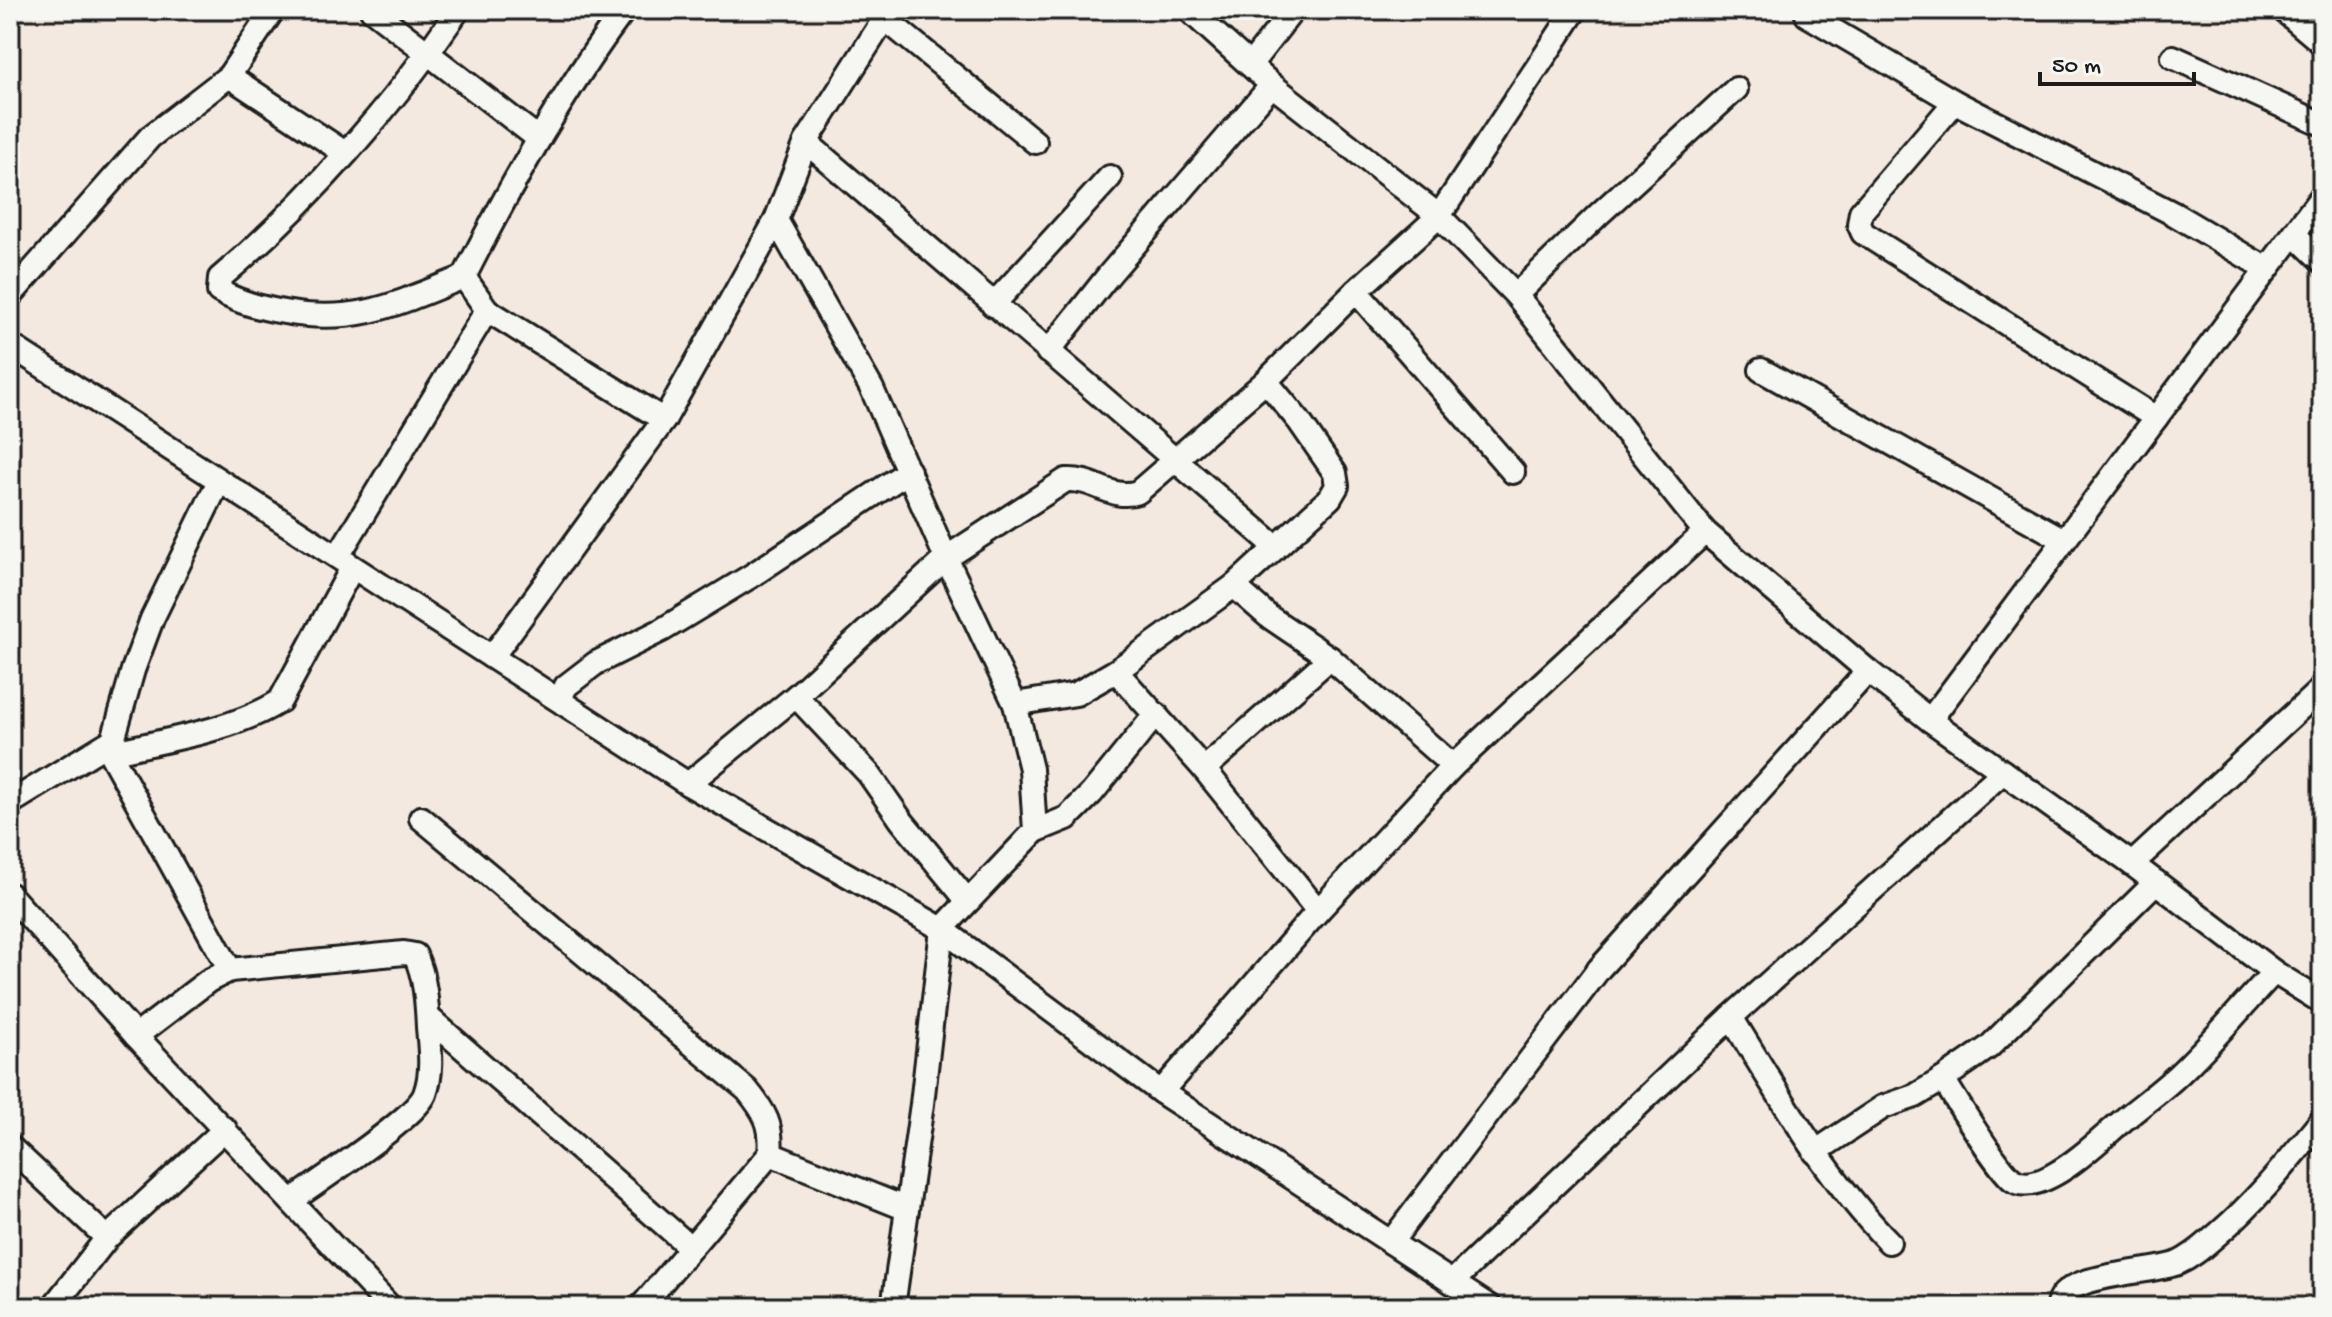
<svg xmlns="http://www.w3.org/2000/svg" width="2332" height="1317" font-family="'Gochi Hand',sans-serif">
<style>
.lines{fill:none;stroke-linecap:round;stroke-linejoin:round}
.minor-casing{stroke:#1c1c1c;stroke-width:28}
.minor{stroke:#f6f6f2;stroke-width:22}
</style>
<rect width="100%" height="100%" fill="#f3e9e0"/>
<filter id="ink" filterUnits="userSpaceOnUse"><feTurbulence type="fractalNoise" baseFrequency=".0125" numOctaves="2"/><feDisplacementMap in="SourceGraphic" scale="16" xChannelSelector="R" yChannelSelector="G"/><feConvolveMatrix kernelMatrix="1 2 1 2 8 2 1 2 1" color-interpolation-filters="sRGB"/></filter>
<g filter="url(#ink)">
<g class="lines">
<defs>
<g id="minor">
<path d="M372,10L539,139"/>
<path d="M458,10C393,106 308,203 220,278L219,291C240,303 261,308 284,312C358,325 398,303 464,277C511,184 562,93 624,10"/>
<path d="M1189,10L1272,85L1439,216L1516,295L1705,532L1868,671L1930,720L2132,864L2274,972L2322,1002"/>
<path d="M2283,10L2322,43"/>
<path d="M1807,15L1955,102L2174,214L2267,269"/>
<path d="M884,18L1035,142"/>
<path d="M2173,57L2322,124"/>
<path d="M1250,65L1293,10"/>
<path d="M229,76L345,153"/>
<path d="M1955,102L1861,212L1859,224L1863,233L2156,418"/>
<path d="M806,142L1275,546"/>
<path d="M776,220L872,389L946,558L1015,704L1031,769L1035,831L942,929L922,1104L893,1307"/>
<path d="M2295,235L2322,261"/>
<path d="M464,277L487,310L664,420"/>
<path d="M1356,291L1513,472"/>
<path d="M1516,295L1598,215L1736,89"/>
<path d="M10,296L150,137L229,76L273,10"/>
<path d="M993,305L1110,177"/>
<path d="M10,345L688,784L942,929L1161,1092L1490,1307"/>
<path d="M1048,352L1108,276L1272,85"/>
<path d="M1761,370L2064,540"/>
<path d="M338,556L487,310"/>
<path d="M1234,586L1268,616L1330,658L1453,766"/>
<path d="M492,657L664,420L776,220L806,142L890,10"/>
<path d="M1116,671L1204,769L1318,911"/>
<path d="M796,696L869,774L901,820L967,900"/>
<path d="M560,700L566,686L596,663L662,630L751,576L909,471"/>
<path d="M1015,704L1076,694L1116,671L1234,586L1330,498L1337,486L1335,473L1299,421L1266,381"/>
<path d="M1930,720L2322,196"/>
<path d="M113,740L110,753L230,970"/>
<path d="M110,753C164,740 233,731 280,701L352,568"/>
<path d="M1204,769L1330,658"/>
<path d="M688,784L796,696L946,558L1066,480C1095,478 1111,501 1138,492L1266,381L1356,291L1439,216L1575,10"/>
<path d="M10,803L113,740L133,670L152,619L219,481"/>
<path d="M421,818L747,1090C765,1112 773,1125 770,1154L641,1307"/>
<path d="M1035,831L1067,818L1092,793L1156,714"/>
<path d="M2132,864L2322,688"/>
<path d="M10,895L136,1036L390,1307"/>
<path d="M428,1017L690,1247"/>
<path d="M1731,1017C1779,1095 1825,1176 1889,1242"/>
<path d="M136,1036L208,981L230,970L404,953L415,955C425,976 427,1003 428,1027C430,1050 433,1072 425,1094C415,1119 317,1182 291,1201"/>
<path d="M1943,1079C1956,1100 1997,1168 2013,1180C2042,1199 2101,1138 2121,1122C2140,1106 2160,1092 2178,1075C2212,1043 2242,1006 2274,972"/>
<path d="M1161,1092L1318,911L1453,766L1705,532"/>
<path d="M10,1147L107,1238"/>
<path d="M1815,1152L1883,1107L1915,1096L1943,1079L1989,1047L2156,882"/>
<path d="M770,1154L907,1209"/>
<path d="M1391,1242L1599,969L1868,671"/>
<path d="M1452,1282L1731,1017L2003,772"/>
<path d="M53,1307L107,1238L225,1129"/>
<path d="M2058,1307C2059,1272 2153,1274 2178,1263C2194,1256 2206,1244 2218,1234C2258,1200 2289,1160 2322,1120"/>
</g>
</defs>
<use href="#minor" class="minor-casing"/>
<use href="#minor" class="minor"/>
</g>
</g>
<rect width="2332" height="1317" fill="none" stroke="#f6f6f2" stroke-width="40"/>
<rect x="20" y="20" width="2292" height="1277" fill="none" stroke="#1c1c1c" stroke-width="3" filter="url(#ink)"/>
<path d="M2040 72v12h154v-12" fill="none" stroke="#1c1c1c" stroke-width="4"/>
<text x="2052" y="72" font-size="24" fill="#1c1c1c" stroke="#f6f6f2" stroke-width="6" paint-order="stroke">50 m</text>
</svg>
